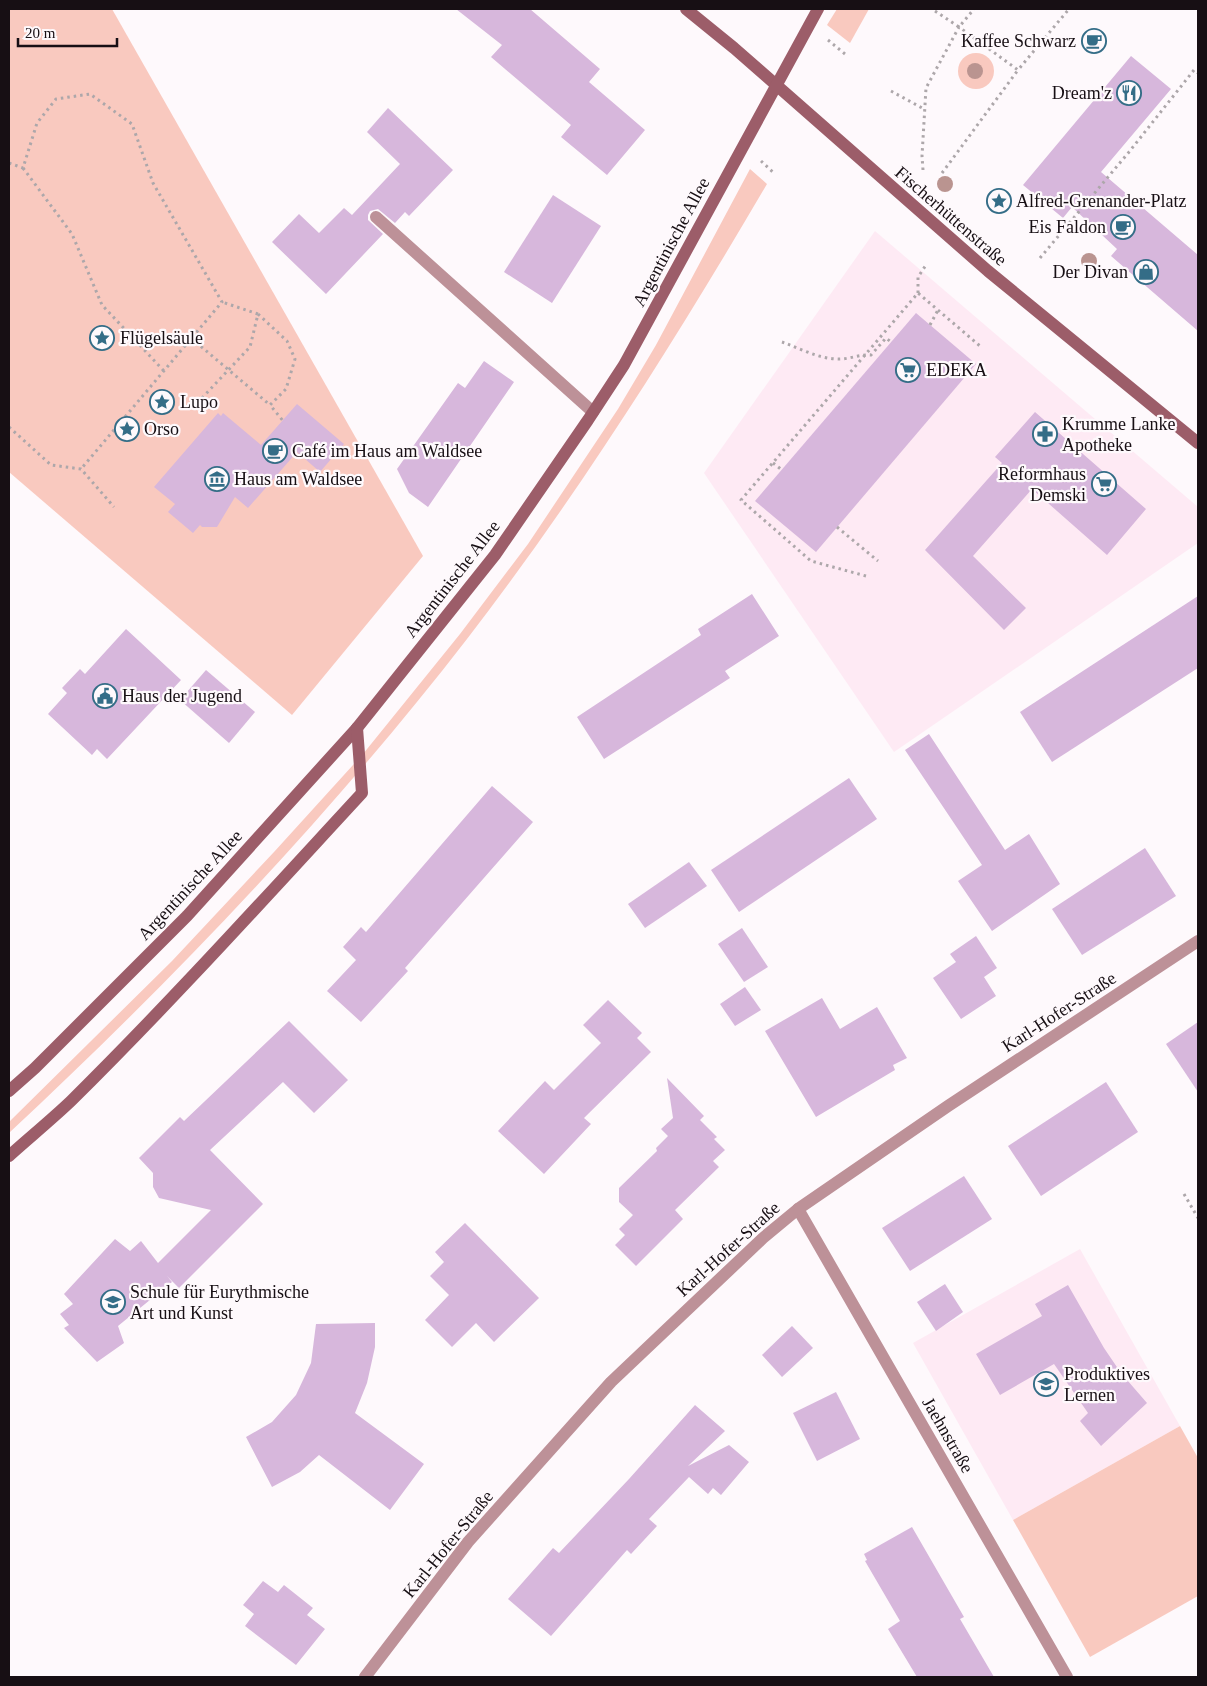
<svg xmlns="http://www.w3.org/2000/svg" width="1207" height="1686" font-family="'Times New Roman',serif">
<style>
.built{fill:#feeaf4}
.green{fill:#f9c9bf}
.building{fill:#d7b7dc}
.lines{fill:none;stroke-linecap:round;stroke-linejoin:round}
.path{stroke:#ada7aa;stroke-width:3;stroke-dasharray:2.5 4;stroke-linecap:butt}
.lane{stroke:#bd9198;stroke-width:12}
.street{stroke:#bd9198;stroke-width:12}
.secondary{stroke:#9c5d69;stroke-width:12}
.tree{fill:#ba9490}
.labels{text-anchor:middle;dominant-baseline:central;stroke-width:4.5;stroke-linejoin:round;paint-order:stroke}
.poi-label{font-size:18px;fill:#170f14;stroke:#fef9fc;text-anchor:start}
.street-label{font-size:18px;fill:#170f14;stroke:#fef9fc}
</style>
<rect width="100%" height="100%" fill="#fef9fc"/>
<g class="built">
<path d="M875,231L1198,507V543L894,752L704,473Z"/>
<path d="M1080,1249L1180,1426L1013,1520L913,1343Z"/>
</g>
<g class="green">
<path d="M9,9H112L423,556L292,715L9,472Z"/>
<path d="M837,9H869L850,43L827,25Z"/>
<circle cx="976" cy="71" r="18"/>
<path d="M750,169L767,184C675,341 578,495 467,639C330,816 172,981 9,1133V1122L172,961L274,852L363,754L460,634L528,544L618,409L656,345Z"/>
<path d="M1180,1426L1198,1458V1596L1090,1657L1013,1520Z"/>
</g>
<g class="building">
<path d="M456,9H530L600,69L589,82L645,130L607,175L561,137L571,125L491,57L502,45Z"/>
<path d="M1131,56L1171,89L1101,172L1198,255V331L1111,256L1117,249L1072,207L1063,218L1023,185Z"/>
<path d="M388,108L453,170L409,216L405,212L395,223L378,209L370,211L368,215V220L383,234L326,294L272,242L299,214L319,233L344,208L352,215L400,164L367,132Z"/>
<path d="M553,195L601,226L552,303L504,272Z"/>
<path d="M916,313L976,364L816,552L755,501Z"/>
<path d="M484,361L514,382L428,507L409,493L397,469L458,383L465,388Z"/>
<path d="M297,404L344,444L320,472L297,452L248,508L235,497L217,527H202L200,525L193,533L168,512L175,504L154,487L218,413L221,416L223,413L261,445Z"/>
<path d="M1035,412L1146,509L1107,555L1032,489L973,556L1026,608L1004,630L925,550L1002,463L995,457Z"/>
<path d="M752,594L779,636L725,671L730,678L604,759L577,717L701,635L698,629Z"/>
<path d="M1198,596V668L1052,762L1020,712Z"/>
<path d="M126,629L181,680L107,759L97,749L92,755L48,714L67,693L62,688L80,669L85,674Z"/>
<path d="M206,670L255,712L229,743L180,700Z"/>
<path d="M929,734L1005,850L1029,834L1060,884L992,931L958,881L982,865L905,750Z"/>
<path d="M849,778L877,819L739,912L711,870Z"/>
<path d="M492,786L533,822L405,968L408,971L361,1022L327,991L356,960L343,947L361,927L366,932Z"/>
<path d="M1145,848L1176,896L1082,955L1052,909Z"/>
<path d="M689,862L707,886L645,928L628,904Z"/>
<path d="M742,928L768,967L744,982L718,944Z"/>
<path d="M976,936L997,968L984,977L996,996L961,1019L933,978L956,962L950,954Z"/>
<path d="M745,987L761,1010L735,1026L720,1004Z"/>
<path d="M822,998L840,1029L877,1007L907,1058L893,1065L895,1070L816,1117L765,1031Z"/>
<path d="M608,1000L642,1033L637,1038L651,1052L584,1118L591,1124L544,1174L498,1131L545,1081L554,1090L601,1043L583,1025Z"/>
<path d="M289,1021L348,1080L314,1113L283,1082L210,1150L263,1204L179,1288L167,1276L172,1282L118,1326L124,1343L97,1362L64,1328L69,1325L60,1314L73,1304L64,1294L115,1239L130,1251L141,1241L158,1263L211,1210L159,1198L153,1187V1173L139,1158L180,1117L184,1121Z"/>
<path d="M1198,1022V1092L1166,1044Z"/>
<path d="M667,1078L704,1116L700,1120L717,1137L714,1139L725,1150L713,1161L719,1167L675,1210L683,1219L636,1266L615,1245L625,1235L619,1229L633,1215L619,1202V1188L657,1151L656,1148L668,1136L661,1129L673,1118Z"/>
<path d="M1106,1082L1138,1132L1041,1196L1008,1146Z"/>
<path d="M964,1176L992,1219L910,1271L882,1228Z"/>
<path d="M465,1223L539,1298L494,1342L476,1323L452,1347L425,1320L449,1295L430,1276L444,1262L435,1252Z"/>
<path d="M945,1284L963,1312L936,1331L917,1302Z"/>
<path d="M1068,1285L1104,1348L1121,1373L1147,1403L1101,1446L1080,1421L1088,1413L1054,1364L1000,1395L976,1354L1042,1316L1035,1304Z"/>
<path d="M375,1323V1347L367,1383L355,1413L424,1464L390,1510L319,1455L300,1472L272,1487L246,1437L272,1422L296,1395L311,1363L316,1324Z"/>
<path d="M792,1326L813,1348L782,1377L762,1355Z"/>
<path d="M836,1392L860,1439L817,1461L793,1413Z"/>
<path d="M695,1405L725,1431L688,1466L729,1445L749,1462L721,1495L713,1488L708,1494L689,1477L649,1519L657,1526L631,1554L627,1550L551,1636L508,1599L553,1548L559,1553L629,1479Z"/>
<path d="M912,1527L964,1617L960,1619L994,1677H917L888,1629L900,1621L865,1561L867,1560L864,1554Z"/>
<path d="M263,1581L278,1592L284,1585L313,1608L307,1615L325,1629L296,1665L245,1626L254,1614L243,1605Z"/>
</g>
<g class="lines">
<g class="path">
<path d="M935,11L959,27L974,9"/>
<path d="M828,40L845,54"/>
<path d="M891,91L924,109"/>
<path d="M761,161L775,174"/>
<path d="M9,163L23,168L37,123L56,99L90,94L132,124L153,183L222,302L81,469"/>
<path d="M23,168L72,234L102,305L164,371"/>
<path d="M923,170L922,156L926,88L959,27L1018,70L1069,9"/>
<path d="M942,173L1018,70"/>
<path d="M1040,258L1129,152L1194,70L1198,73"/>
<path d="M918,293V277L926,265"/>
<path d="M258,314L287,341L295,359L286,389L270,405L284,422"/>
<path d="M930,325L938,310"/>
<path d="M191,338L270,405"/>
<path d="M782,342C799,348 817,358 836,359C848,360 859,354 871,355L886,338L891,342"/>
<path d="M202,398L250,347L258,314L222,302"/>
<path d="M9,427L51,465L81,469L114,507"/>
<path d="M773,463L782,470"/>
<path d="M837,527L878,561"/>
<path d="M866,576L811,561L741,500L918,293L980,346"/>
<path d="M1184,1194L1198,1218"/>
</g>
<path class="lane" d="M376,217L593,412"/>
<g class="street">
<path d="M798,1209L1067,1677"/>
<path d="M365,1677L468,1542L611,1382L763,1238L798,1209L948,1106L1198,941"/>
</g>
<g class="secondary">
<path d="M686,9L734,48L988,271L1198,443"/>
<path d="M9,1091L35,1068L187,916L357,728L495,555L588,420L624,365L818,9"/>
<path d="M9,1156C29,1138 51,1120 71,1101C171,1002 266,897 362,793L357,728"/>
</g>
</g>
<g class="tree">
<circle cx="975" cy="71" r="8"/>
<circle cx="945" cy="184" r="8"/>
<circle cx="1089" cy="261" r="8"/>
</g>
<defs>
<symbol id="cafe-ring" viewBox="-11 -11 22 22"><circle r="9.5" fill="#fef9fc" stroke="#346d87" stroke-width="1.5"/><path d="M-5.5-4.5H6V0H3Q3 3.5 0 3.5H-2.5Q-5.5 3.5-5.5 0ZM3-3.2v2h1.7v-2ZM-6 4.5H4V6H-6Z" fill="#346d87"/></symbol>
<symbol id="restaurant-ring" viewBox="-11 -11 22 22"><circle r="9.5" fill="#fef9fc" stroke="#346d87" stroke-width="1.5"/><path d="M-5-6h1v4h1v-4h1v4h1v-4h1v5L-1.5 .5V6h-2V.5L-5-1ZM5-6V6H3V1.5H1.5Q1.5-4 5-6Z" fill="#346d87"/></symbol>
<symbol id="sight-ring" viewBox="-11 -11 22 22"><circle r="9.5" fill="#fef9fc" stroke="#346d87" stroke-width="1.5"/><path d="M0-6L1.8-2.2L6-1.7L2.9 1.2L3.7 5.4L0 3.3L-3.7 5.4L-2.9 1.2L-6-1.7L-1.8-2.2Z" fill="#346d87"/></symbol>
<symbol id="shop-ring" viewBox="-11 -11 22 22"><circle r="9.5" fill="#fef9fc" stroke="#346d87" stroke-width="1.5"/><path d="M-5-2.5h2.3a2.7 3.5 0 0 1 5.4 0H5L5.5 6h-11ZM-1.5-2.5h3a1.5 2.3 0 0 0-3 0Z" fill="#346d87"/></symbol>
<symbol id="supermarket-ring" viewBox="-11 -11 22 22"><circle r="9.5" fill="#fef9fc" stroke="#346d87" stroke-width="1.5"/><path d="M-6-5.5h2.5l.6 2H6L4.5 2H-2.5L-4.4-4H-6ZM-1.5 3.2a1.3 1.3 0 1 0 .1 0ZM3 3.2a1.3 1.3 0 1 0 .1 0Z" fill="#346d87"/></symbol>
<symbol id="pharmacy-ring" viewBox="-11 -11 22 22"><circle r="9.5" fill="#fef9fc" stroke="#346d87" stroke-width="1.5"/><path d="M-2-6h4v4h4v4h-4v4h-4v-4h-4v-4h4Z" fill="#346d87"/></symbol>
<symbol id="museum-ring" viewBox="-11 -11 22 22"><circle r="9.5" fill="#fef9fc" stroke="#346d87" stroke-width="1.5"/><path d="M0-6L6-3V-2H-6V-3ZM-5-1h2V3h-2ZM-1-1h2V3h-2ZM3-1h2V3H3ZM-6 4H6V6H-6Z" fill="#346d87"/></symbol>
<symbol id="civic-ring" viewBox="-11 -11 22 22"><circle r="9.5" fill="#fef9fc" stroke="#346d87" stroke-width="1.5"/><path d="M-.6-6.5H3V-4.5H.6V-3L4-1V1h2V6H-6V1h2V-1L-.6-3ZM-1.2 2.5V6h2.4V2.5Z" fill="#346d87"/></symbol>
<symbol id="university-ring" viewBox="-11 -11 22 22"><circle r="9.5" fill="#fef9fc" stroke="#346d87" stroke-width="1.5"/><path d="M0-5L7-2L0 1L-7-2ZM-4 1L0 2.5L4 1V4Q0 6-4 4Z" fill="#346d87"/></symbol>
<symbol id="school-ring" viewBox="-11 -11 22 22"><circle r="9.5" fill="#fef9fc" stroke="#346d87" stroke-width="1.5"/><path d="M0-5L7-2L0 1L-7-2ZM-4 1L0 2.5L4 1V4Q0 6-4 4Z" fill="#346d87"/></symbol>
</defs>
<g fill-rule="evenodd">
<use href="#cafe-ring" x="1080" y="27" width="28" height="28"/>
<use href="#restaurant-ring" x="1115" y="79" width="28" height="28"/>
<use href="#sight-ring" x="985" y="187" width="28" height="28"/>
<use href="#cafe-ring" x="1109" y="213" width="28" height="28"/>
<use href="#shop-ring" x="1132" y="258" width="28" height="28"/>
<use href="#sight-ring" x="88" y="324" width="28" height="28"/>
<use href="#supermarket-ring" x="894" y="356" width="28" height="28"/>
<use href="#sight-ring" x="148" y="388" width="28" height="28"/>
<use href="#sight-ring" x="113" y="415" width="28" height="28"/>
<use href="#pharmacy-ring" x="1031" y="420" width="28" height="28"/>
<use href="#cafe-ring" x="261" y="437" width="28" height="28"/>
<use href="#museum-ring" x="203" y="465" width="28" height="28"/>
<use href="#supermarket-ring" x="1090" y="470" width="28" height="28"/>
<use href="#civic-ring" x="91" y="682" width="28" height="28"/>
<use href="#university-ring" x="99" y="1288" width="28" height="28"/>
<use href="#school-ring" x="1032" y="1370" width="28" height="28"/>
</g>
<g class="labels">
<g class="poi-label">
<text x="1076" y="41" text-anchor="end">Kaffee Schwarz</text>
<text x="1112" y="93" text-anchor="end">Dream'z</text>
<text x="1016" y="201">Alfred-Grenander-Platz</text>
<text x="1106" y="227" text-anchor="end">Eis Faldon</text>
<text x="1128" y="272" text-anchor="end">Der Divan</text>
<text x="120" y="338">Flügelsäule</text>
<text x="926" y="370">EDEKA</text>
<text x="180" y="402">Lupo</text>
<text x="1062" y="424">Krumme Lanke<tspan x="1062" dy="21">Apotheke</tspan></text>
<text x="144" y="429">Orso</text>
<text x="292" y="451">Café im Haus am Waldsee</text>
<text x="1086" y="474" text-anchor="end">Reformhaus<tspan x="1086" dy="21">Demski</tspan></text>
<text x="234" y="479">Haus am Waldsee</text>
<text x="122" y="696">Haus der Jugend</text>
<text x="130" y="1292">Schule für Eurythmische<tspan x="130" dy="21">Art und Kunst</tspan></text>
<text x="1064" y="1374">Produktives<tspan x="1064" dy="21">Lernen</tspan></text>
</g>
<g class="street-label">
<text transform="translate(951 216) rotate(41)">Fischerhüttenstraße</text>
<text transform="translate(671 242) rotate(-62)">Argentinische Allee</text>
<text transform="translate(452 579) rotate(-52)">Argentinische Allee</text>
<text transform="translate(190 885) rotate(-47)">Argentinische Allee</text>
<text transform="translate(1059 1012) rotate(-33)">Karl-Hofer-Straße</text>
<text transform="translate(728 1249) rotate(-42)">Karl-Hofer-Straße</text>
<text transform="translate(948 1435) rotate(60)">Jaehnstraße</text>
<text transform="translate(448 1544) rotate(-51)">Karl-Hofer-Straße</text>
</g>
</g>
<rect width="1207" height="1686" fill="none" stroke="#170f14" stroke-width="20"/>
<path d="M18 38v8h99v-8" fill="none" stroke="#170f14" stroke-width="2.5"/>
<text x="25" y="38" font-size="15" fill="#170f14" stroke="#fef9fc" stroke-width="4" paint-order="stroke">20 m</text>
</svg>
